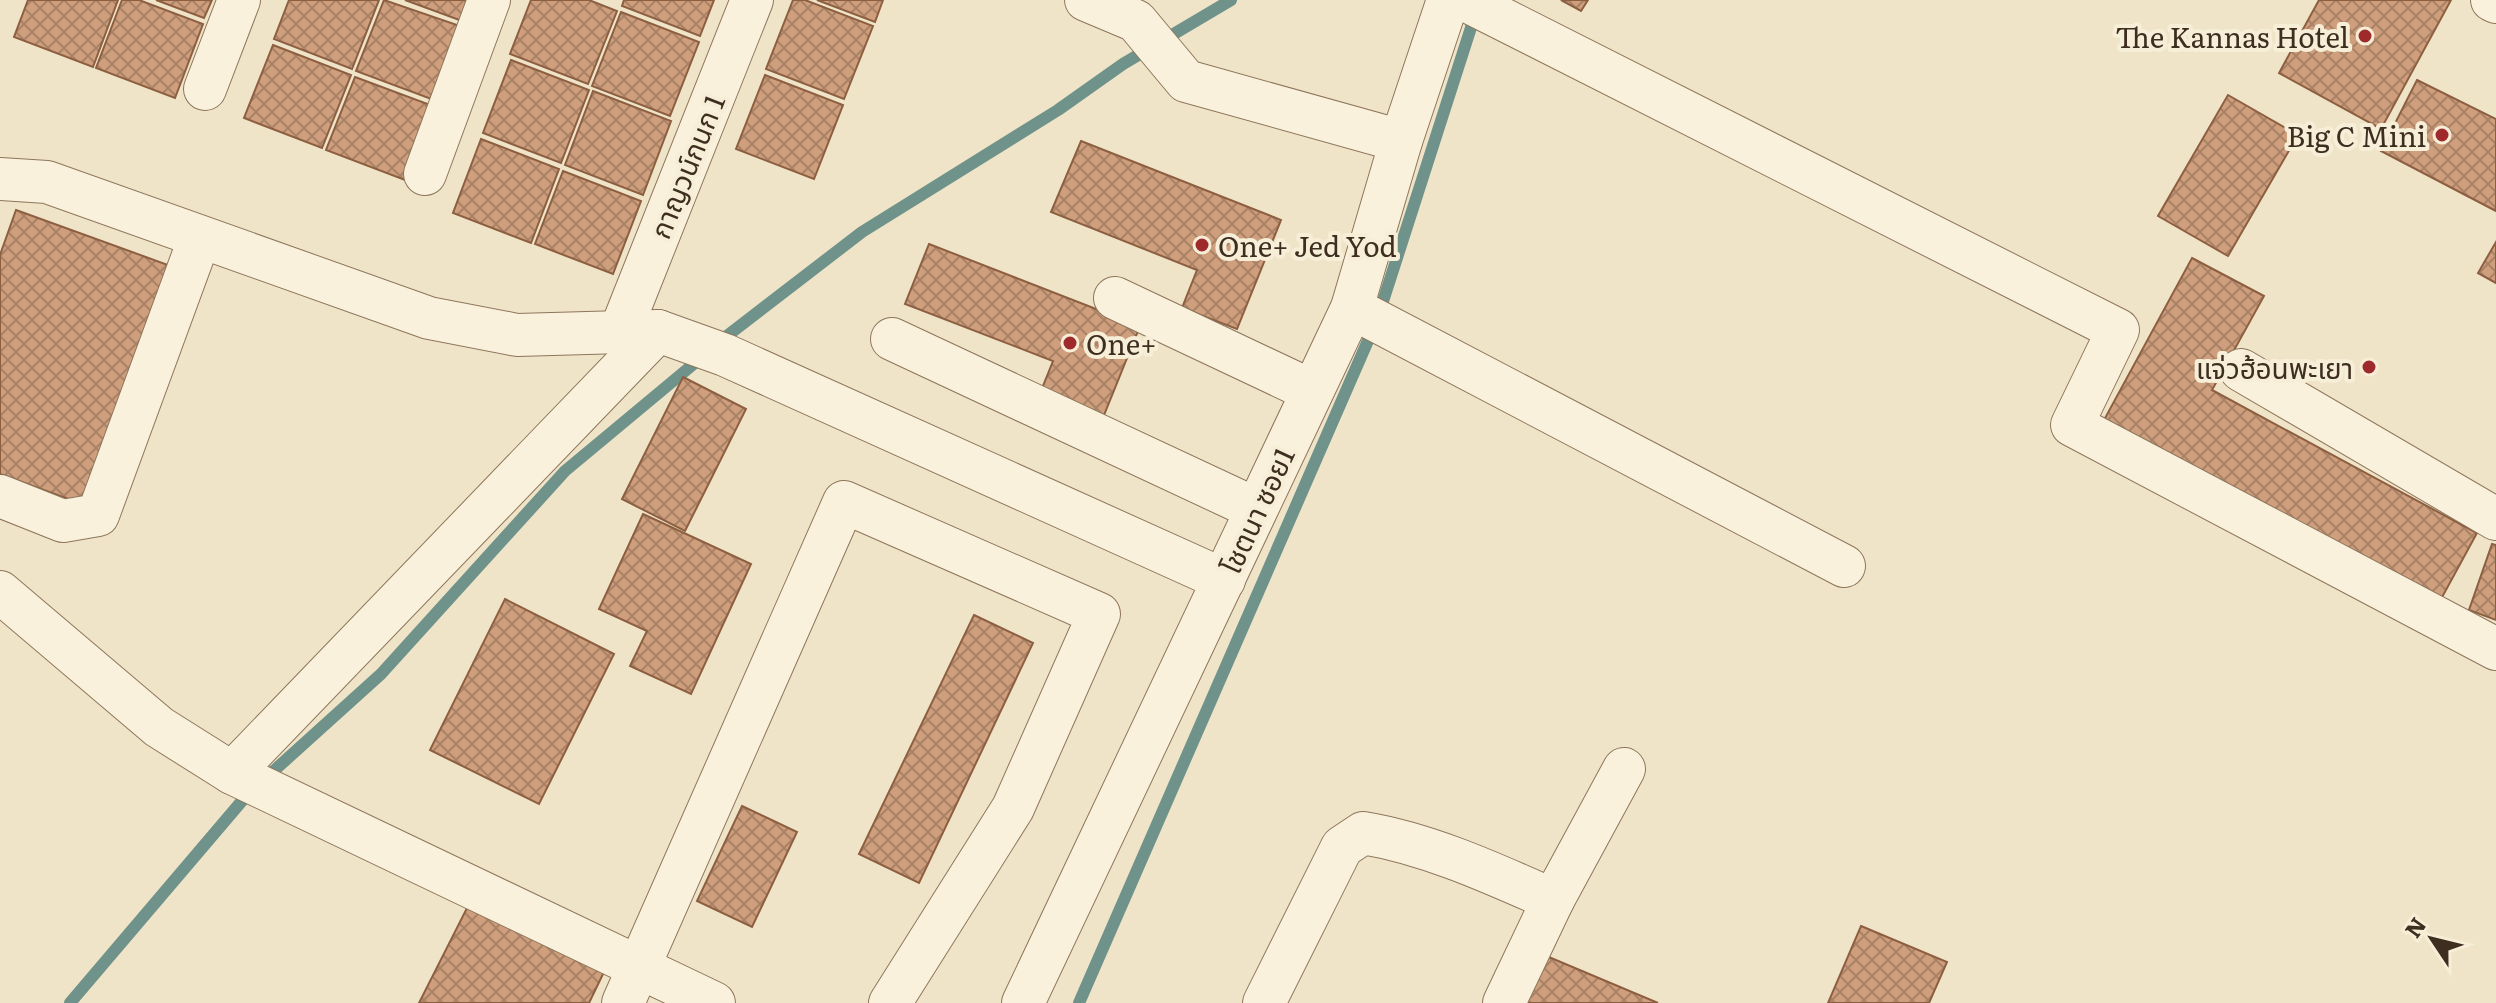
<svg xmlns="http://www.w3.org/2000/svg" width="2496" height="1003" font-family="Literata,'Noto Sans Thai',serif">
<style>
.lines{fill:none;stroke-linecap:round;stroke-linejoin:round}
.stream{stroke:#6f938a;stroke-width:12}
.building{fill:url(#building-cross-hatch);stroke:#8d5f41;stroke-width:2}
.minor-casing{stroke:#8d765c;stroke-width:44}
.minor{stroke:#faf1dc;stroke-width:42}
.poi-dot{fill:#9e2a2b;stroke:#f7eed8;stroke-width:3}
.labels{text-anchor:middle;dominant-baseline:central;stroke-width:8;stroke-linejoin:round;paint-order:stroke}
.poi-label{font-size:28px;fill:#3d2e20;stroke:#f7eed8;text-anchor:end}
.street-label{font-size:28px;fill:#3d2e20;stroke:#f7eed8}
</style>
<defs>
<pattern id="building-cross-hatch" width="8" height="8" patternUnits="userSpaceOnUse" patternTransform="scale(2)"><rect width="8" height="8" fill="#cf9f7d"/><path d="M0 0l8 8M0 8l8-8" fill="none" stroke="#a98266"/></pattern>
</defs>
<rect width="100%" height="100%" fill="#f0e4c8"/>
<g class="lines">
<g class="stream">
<path d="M719,342L862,232L1058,110L1123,64L1231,0"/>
<path d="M70,1003L247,795L381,674L565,471L702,357"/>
<path d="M1079,1003L1377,320L1476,12"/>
</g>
</g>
<g class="building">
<path d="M28,0H118L93,67L14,37Z"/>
<path d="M122,0H139L203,24L175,98L96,68Z"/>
<path d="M156,0H212L204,18Z"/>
<path d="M289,0H379L352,69L274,39Z"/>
<path d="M384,0L463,27L434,100L356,71Z"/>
<path d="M405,0H470L462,21Z"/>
<path d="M531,0H589L617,11L588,84L510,54Z"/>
<path d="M624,0H714L700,36L622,6Z"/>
<path d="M793,0H805L873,26L844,99L766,69Z"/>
<path d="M817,0H883L875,22Z"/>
<path d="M1561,0H1588L1581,11Z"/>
<path d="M2319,0H2451L2381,129L2279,73Z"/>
<path d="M621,12L699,42L670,116L592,86Z"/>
<path d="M273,45L351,75L322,148L244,118Z"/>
<path d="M511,60L589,90L561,163L483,133Z"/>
<path d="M765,75L843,105L814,179L736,149Z"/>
<path d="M355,77L433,106L405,180L326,150Z"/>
<path d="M2417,80L2496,119V211L2381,151Z"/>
<path d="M593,91L671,121L643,195L565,165Z"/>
<path d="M2228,95L2298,135L2228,256L2158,216Z"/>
<path d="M481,139L559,169L531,243L453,213Z"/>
<path d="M1081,141L1281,220L1237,329L1182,308L1197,270L1051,212Z"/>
<path d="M563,171L641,201L613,274L535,244Z"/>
<path d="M16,210L168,265L82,504L0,474V255Z"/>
<path d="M2496,242V283L2478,273Z"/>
<path d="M929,244L1140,326L1100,425L1037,401L1053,361L905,304Z"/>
<path d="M2192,258L2264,296L2212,390L2477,533L2440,601L2104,420Z"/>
<path d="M683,377L746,409L685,531L622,499Z"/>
<path d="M643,514L751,564L691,694L630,666L647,631L599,609Z"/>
<path d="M2492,544L2496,545V620L2469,610Z"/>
<path d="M505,599L614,654L539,804L430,750Z"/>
<path d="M974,615L1033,643L919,883L859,854Z"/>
<path d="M742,806L797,832L752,927L697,901Z"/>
<path d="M469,904L604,972L589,1003H419Z"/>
<path d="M1861,926L1947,962L1929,1003H1828Z"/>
<path d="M1544,955L1658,1003H1524Z"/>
</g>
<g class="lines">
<defs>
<g id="minor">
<path d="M1086,0L1136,21L1186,81L1401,141"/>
<path d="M1465,0L2118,330L2072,425L2496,649"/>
<path d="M2492,0L2496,2"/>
<path d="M205,89L239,0"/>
<path d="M425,174L489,0"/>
<path d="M0,179L47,182L429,318L517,335L658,331L725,355L1224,580"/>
<path d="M1115,298L1312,391"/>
<path d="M1352,308L1844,566"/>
<path d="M620,332L752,0"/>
<path d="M892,339L1256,509"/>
<path d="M2241,370L2496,519"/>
<path d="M0,496L63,521L98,515L200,237"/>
<path d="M0,592L159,727L232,773L714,1003"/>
<path d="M232,773L658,331"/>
<path d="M623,1003L844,502L1099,614L1013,808L890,1003"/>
<path d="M1023,1003L1352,308L1401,141L1448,0"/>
<path d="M1264,1003L1342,847L1363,833C1429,844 1492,873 1553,900"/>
<path d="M1504,1003L1553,900L1624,769"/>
</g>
</defs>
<use href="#minor" class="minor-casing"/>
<use href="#minor" class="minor"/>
</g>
<g class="poi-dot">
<circle cx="2365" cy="36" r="8"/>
<circle cx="2442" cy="135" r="8"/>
<circle cx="1202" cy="245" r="8"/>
<circle cx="1070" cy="343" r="8"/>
<circle cx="2369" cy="367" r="8"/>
</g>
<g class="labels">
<g class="poi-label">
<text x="2349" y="36">The Kannas Hotel</text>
<text x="2426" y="135">Big C Mini</text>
<text x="1218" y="245" text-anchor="start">One+ Jed Yod</text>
<text x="1086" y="343" text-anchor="start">One+</text>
<text x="2353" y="367">แจ่วฮ้อนพะเยา</text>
</g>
<g class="street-label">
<text transform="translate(686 166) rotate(-68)">กาญวน์กนก 1</text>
<text transform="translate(1256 510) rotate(-65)">โชตนา ซอย1</text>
</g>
</g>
<g transform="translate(2432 939) rotate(305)" stroke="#f7eed8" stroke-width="6" paint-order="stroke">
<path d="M0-6L14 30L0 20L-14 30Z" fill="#3d2e20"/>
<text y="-12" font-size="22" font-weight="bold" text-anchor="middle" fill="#3d2e20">N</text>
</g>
</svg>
